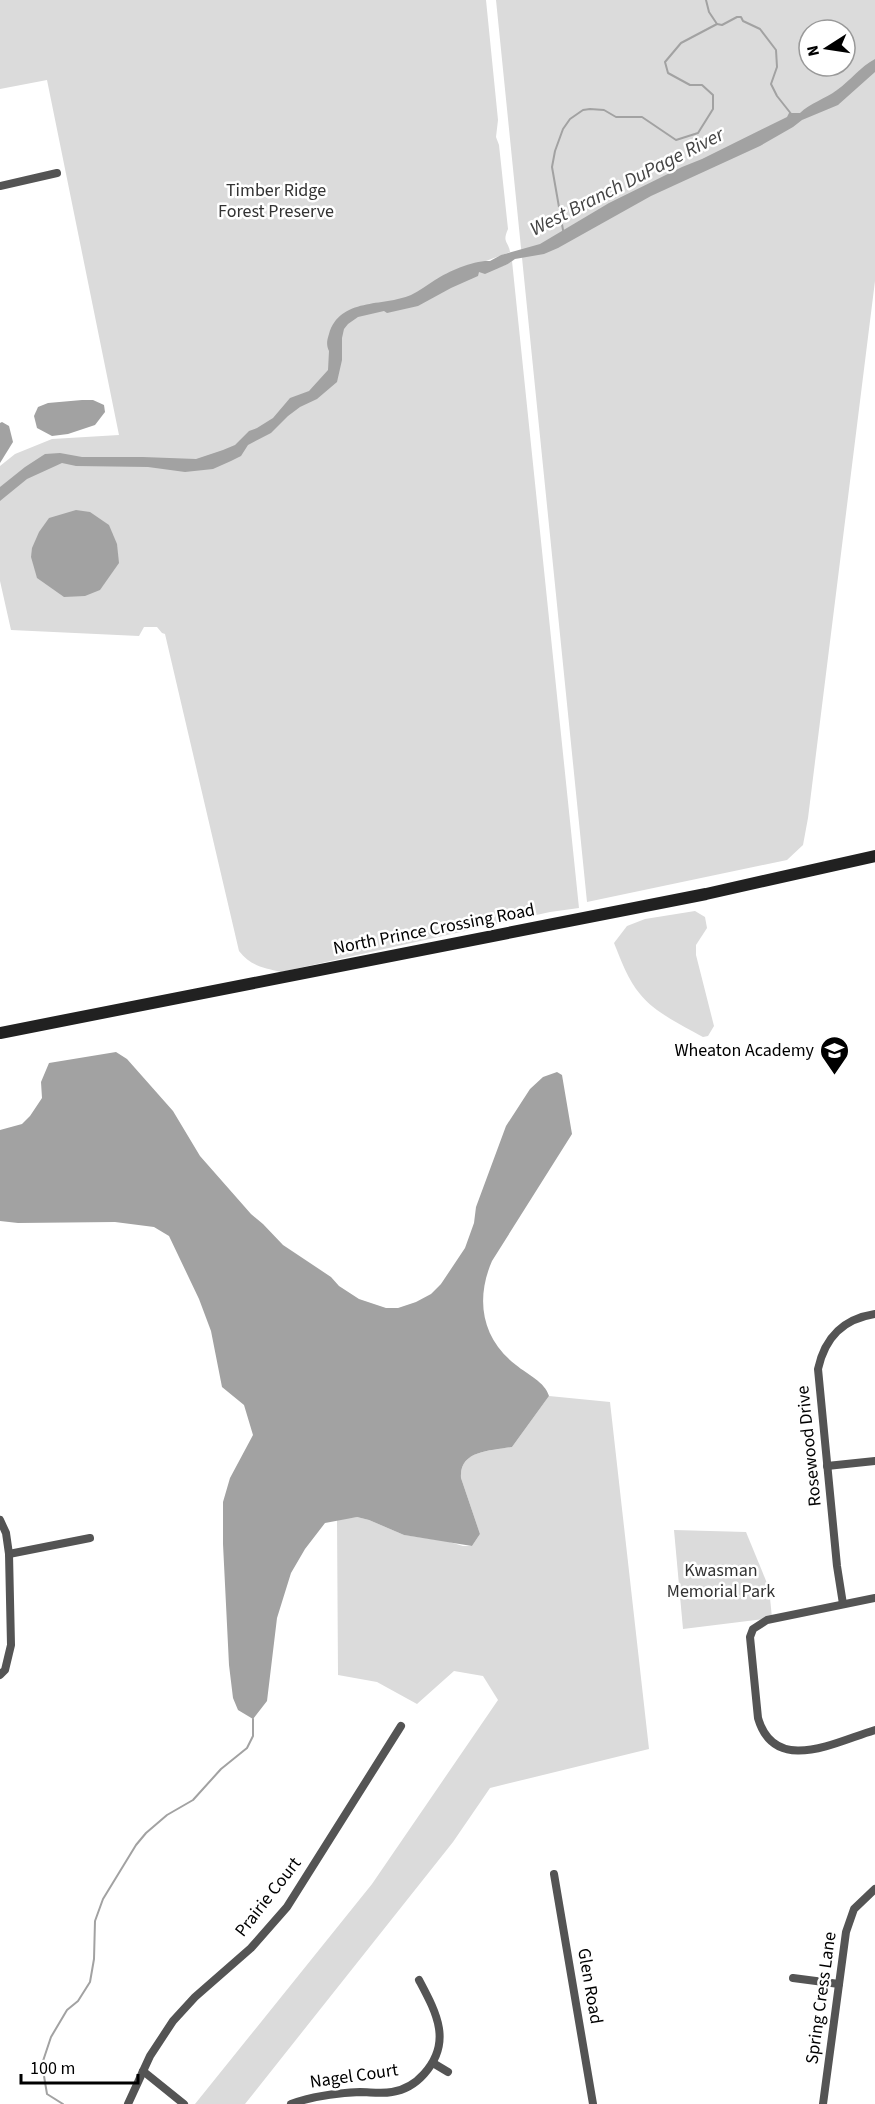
<svg xmlns="http://www.w3.org/2000/svg" width="875" height="2104" font-family="'Source Sans 3',sans-serif">
<style>
.green{fill:#dbdbdb;fill-rule:evenodd}
.water{fill:#a2a2a2}
.lines{fill:none;stroke-linecap:round;stroke-linejoin:round}
.stream{stroke:#a2a2a2;stroke-width:2}
.street{stroke:#545454;stroke-width:8}
.secondary{stroke:#212121;stroke-width:12}
.labels{text-anchor:middle;dominant-baseline:central;stroke-width:5;stroke-linejoin:round;paint-order:stroke}
.park-label{font-size:18px;fill:#323232;stroke:#fff}
.street-label{font-size:18px;fill:#000;stroke:#fff}
.poi-label{font-size:18px;fill:#000;stroke:#fff;text-anchor:end}
.water-label{font-size:20px;font-style:italic;fill:#434343;stroke:#fff}
</style>
<rect width="100%" height="100%" fill="#fff"/>
<g class="green">
<path d="M0,0H486L498,120L496,137L499,145L508,229C502,243 508,240 510,252L486,261L493,269L508,264L512,261L579,908L550,912L281,972C263,968 251,966 239,951L165,634L162,633L157,627H144L139,636L11,630L0,581V466L15,454L52,439L119,435L47,80L0,89Z"/>
<path d="M496,0H875V281L808,818L803,845L787,860L587,902ZM809,30H845V66H809Z"/>
<path d="M695,911L705,917L707,928L696,945V955L714,1026L708,1036L703,1037C683,1026 654,1012 640,994C628,980 621,960 614,943L627,926L645,919Z"/>
<path d="M549,1396L610,1402L649,1749L490,1788L453,1842L245,2104H195L372,1884L498,1700L483,1676L454,1671L417,1704L377,1682L338,1675L337,1519L357,1517L369,1520L404,1535L446,1541L463,1546H472L480,1534L461,1478C459,1450 491,1451 512,1447Z"/>
<path d="M674,1530L746,1532L769,1588L772,1618L683,1629Z"/>
</g>
<g class="water">
<path d="M875,59V72L838,105L802,120L793,127L760,146L651,196L558,248L544,254L515,259L508,264L485,274L479,272L478,276L451,288L418,306L387,313L384,311L358,317L348,324L344,329L342,338V360L337,382L317,399L300,407L288,416L271,433L248,445L241,456L231,461L213,469L185,472L148,467L76,466L62,463L27,479L0,501V487L25,467L45,454L60,453L82,457H143L196,459L223,450L235,445L249,431L257,428L273,418L290,398L309,391L328,370L329,351C326,345 327,340 329,334C340,297 383,307 411,295C419,291 427,285 435,280C449,271 474,260 490,261L501,255L540,244L609,203L682,167L702,159L787,117L789,113H800C810,103 825,99 837,90C851,80 860,67 875,59Z"/>
<path d="M82,400H93L104,405L105,412L95,425L68,434L52,436L37,428L34,416L38,407L48,403Z"/>
<path d="M2,422L9,426L13,442L0,463V423Z"/>
<path d="M76,510L90,512L109,525L117,544L119,563L100,590L85,596L64,597L37,578L31,557L32,548L39,532L49,518Z"/>
<path d="M116,1052L127,1059L173,1111L200,1156L251,1214L263,1224L283,1245L331,1277L339,1286L359,1299L386,1308H398L416,1302L431,1294L441,1284L465,1248L474,1223L476,1207L506,1126L530,1089L543,1077L557,1072L562,1075L572,1134L492,1261C475,1300 482,1339 516,1365C528,1375 545,1382 549,1396L512,1447C491,1451 459,1450 461,1478L480,1534L472,1546L404,1535L369,1520L357,1517L325,1523L305,1549L291,1573L277,1618L267,1701L253,1719L238,1710L233,1698L229,1665L223,1544V1502L230,1478L253,1435L244,1405L222,1387L211,1331L199,1299L169,1236L154,1227L115,1222L18,1223L0,1221V1130L22,1124L30,1116L42,1098L41,1082L49,1063Z"/>
</g>
<g class="lines">
<g class="stream">
<path d="M706,0L709,12L717,24L722,25L737,17H741L743,21L760,29L776,50L777,67L771,84L777,96L792,115"/>
<path d="M563,230L552,167L555,151L563,129L570,119L583,110L590,109L604,110L616,117H642L676,140L698,133L713,109V95L702,85H690L668,73L665,62L681,43L717,24"/>
<path d="M63,2104L47,2094L42,2064L51,2037L67,2010L78,2001L90,1982L94,1959L95,1921L103,1899L136,1845L146,1833L167,1815L193,1800L221,1769L247,1748L253,1736V1719"/>
</g>
<g class="street">
<path d="M0,186L57,173"/>
<path d="M827,1466L875,1461"/>
<path d="M0,1520L6,1533L9,1554L11,1645L5,1670L0,1675"/>
<path d="M9,1554L90,1538"/>
<path d="M875,1598L767,1620L753,1629L750,1637L758,1718C775,1776 837,1741 875,1730"/>
<path d="M843,1604L837,1566L818,1369C825,1337 843,1319 875,1314"/>
<path d="M554,1874L593,2104"/>
<path d="M793,1978L839,1984"/>
<path d="M433,2063L448,2072"/>
<path d="M143,2071L184,2104"/>
<path d="M128,2104L150,2056L173,2021L195,1997L251,1948L287,1907L401,1726"/>
<path d="M291,2104C313,2096 336,2093 360,2092C370,2092 381,2094 392,2092C405,2090 416,2083 424,2074C453,2042 436,2012 419,1980"/>
<path d="M823,2104L846,1932L854,1909L875,1889"/>
</g>
<path class="secondary" d="M0,1033L706,894L875,856"/>
</g>
<defs>
<symbol id="school-pin" viewBox="-11 -11 22 30"><path d="M0 17L-7.5 6A9.5 9.5 0 1 1 7.5 6Z" fill="#000" stroke="#fff"/><path d="M0-5L7-2L0 1L-7-2ZM-4 1L0 2.5L4 1V4Q0 6-4 4Z" fill="#fff"/></symbol>
</defs>
<g fill-rule="evenodd">
<use href="#school-pin" x="818" y="1034" width="33" height="45"/>
</g>
<g class="labels">
<g class="park-label">
<text x="276" y="190">Timber Ridge<tspan x="276" dy="21">Forest Preserve</tspan></text>
<text x="721" y="1570">Kwasman<tspan x="721" dy="21">Memorial Park</tspan></text>
</g>
<g class="street-label">
<text transform="translate(434 929) rotate(-11)">North Prince Crossing Road</text>
<text transform="translate(809 1446) rotate(-96)">Rosewood Drive</text>
<text transform="translate(268 1897) rotate(-52)">Prairie Court</text>
<text transform="translate(590 1986) rotate(80)">Glen Road</text>
<text transform="translate(821 1998) rotate(-82)">Spring Cress Lane</text>
<text transform="translate(354 2076) rotate(-8)">Nagel Court</text>
</g>
<g class="poi-label">
<text x="814" y="1050">Wheaton Academy</text>
</g>
<g class="water-label">
<text transform="translate(627 182) rotate(-27)">West Branch DuPage River</text>
</g>
</g>
<g transform="translate(827 48) rotate(258)"><circle r="28" fill="#ffffff" stroke="#999999" stroke-width="1.5"/>
<path d="M0-4.5L10 22L0 15L-10 22Z" fill="#000000"/>
<text y="-9" font-size="16" font-weight="bold" text-anchor="middle" fill="#000000">N</text>
</g>
<path d="M21 2074v9h117v-9" fill="none" stroke="#000000" stroke-width="3"/>
<text x="30" y="2074" font-size="18" fill="#000000" stroke="#ffffff" stroke-width="4.5" paint-order="stroke">100 m</text>
</svg>
